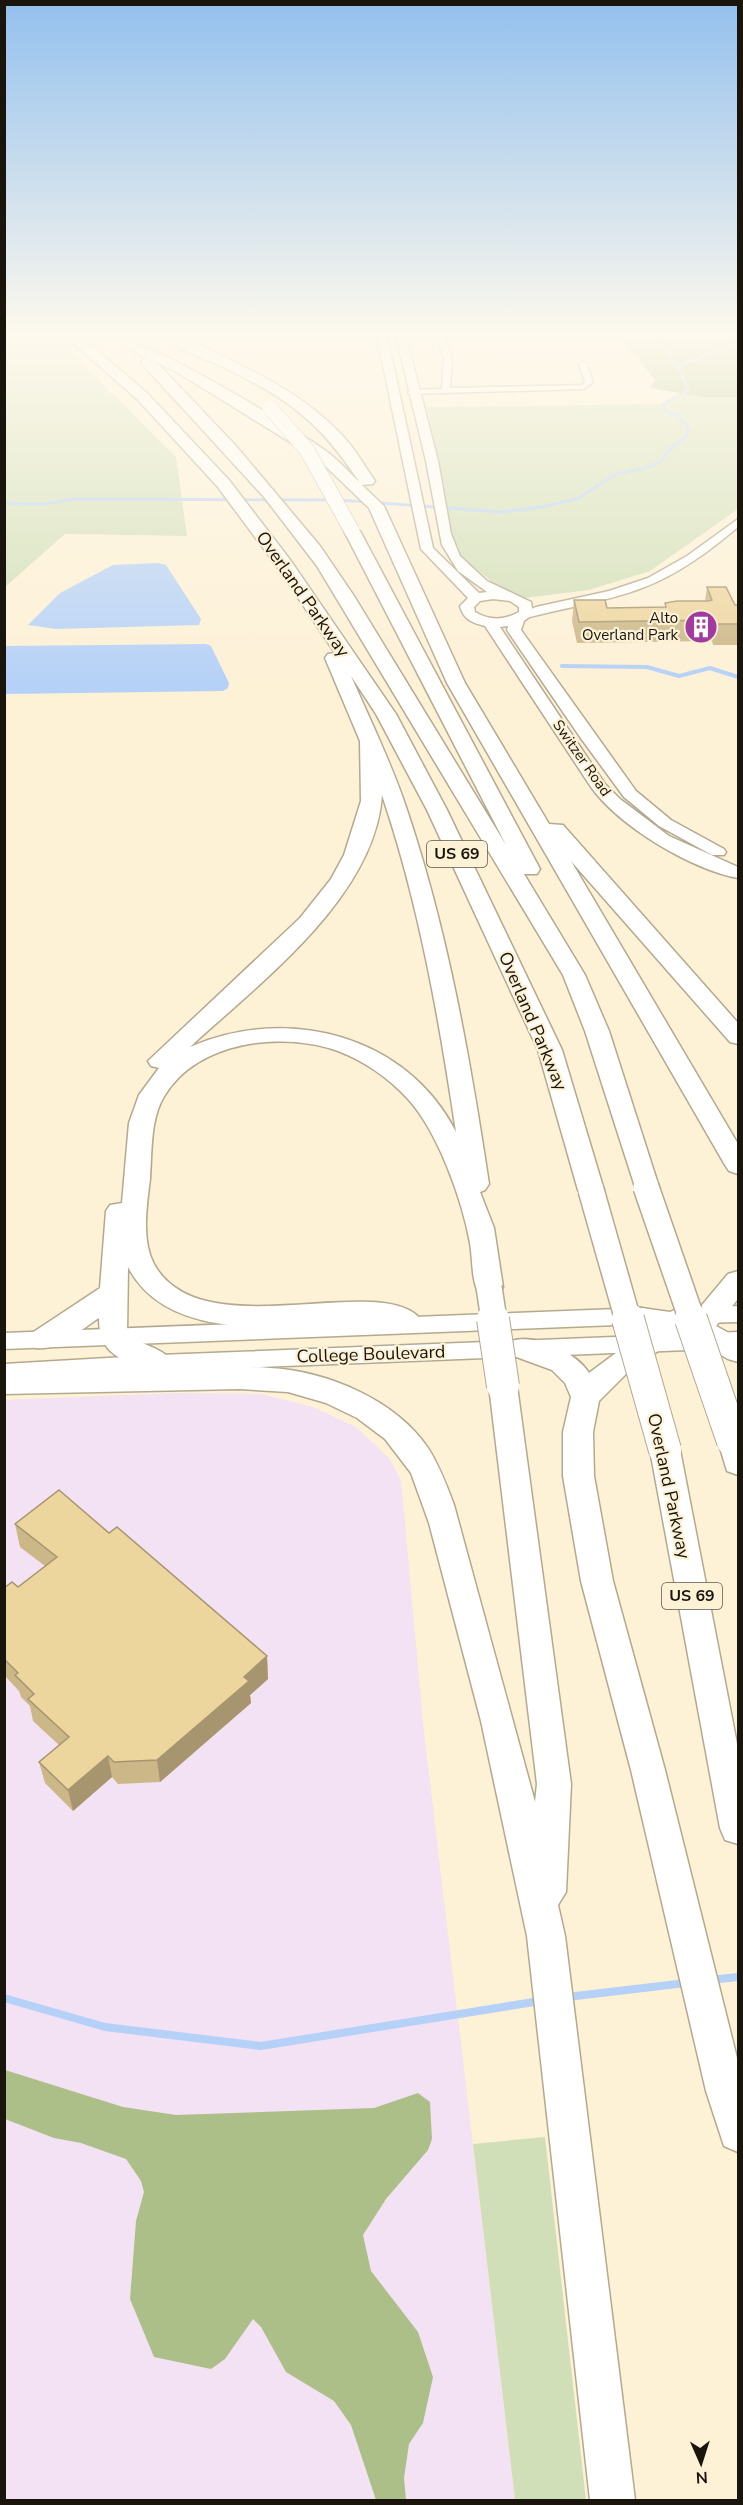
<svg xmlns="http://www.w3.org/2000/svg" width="743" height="2505" font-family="'Nunito Sans',sans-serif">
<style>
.commercial{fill:#f3e2f3}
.green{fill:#d1dfb8}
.forest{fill:#acbf88}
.water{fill:#b5d1f7}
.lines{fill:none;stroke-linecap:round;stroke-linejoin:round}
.stream-far2{stroke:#b5d1f7;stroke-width:3}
.stream-far1{stroke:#b5d1f7;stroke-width:4}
.stream{stroke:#b5d1f7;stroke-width:8}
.minor-casing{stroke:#b4a98f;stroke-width:3}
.tertiary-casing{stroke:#b4a98f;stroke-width:3}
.secondary-casing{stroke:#b4a98f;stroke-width:3}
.motorway-casing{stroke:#b4a98f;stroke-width:3}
.minor{fill:#fff;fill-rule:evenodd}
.tertiary{fill:#fff;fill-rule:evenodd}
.secondary{fill:#fff;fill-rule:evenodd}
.motorway{fill:#fff;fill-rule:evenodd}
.motorway-bridge-far2-casing{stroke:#b4a98f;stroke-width:16;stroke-linecap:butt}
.motorway-bridge-far1-casing{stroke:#b4a98f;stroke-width:28;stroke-linecap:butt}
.motorway-bridge-casing{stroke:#b4a98f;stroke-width:34;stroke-linecap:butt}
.motorway-bridge-far2{stroke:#fff;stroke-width:15}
.motorway-bridge-far1{stroke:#fff;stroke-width:25}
.motorway-bridge{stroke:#fff;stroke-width:32}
.wall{fill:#ccb788}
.shaded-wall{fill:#a6956f}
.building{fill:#edd59e;stroke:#a6956f;stroke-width:1.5}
.labels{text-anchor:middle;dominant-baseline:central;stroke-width:4.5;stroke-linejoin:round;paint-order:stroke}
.far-poi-label{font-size:15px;fill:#19150c;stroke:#fdf1d6;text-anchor:end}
.far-street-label{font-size:15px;fill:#19150c;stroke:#fdf1d6}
.shield{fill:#fdf1d6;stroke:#5d5749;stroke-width:1.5}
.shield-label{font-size:16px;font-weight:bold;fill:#19150c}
.street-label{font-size:18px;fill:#19150c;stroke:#fdf1d6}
</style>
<rect width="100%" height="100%" fill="#fdf1d6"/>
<path class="commercial" d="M176,1393L261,1394L313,1407L356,1427L389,1458L401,1480L423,1723L515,2500H5L4,1400Z"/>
<g class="green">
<path d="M738,336V509L650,571L589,590L525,598L500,588L456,553L427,407L663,404L687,390Z"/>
<path d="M63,344L176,457L187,536L65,534L5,587V345Z"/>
<path d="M545,2137L586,2500H515L473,2144Z"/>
</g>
<g class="forest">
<path d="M625,336H738V397H703L650,388L655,380L637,357L621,345Z"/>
<path d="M5,2070L123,2107L176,2115L374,2108L418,2093L430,2102L432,2139L428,2150L386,2199L363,2235L371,2271L418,2332L433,2377L423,2423L409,2444L404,2478L406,2500H376L351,2425L334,2401L286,2372L261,2327L253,2319L225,2359L211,2369L154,2357L130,2299L136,2221L144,2192L141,2181L126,2159L81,2143L54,2138L5,2119Z"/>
</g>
<g class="water">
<path d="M158,563L166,565L201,619L199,625L56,629L28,625L60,593L113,565Z"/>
<path d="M206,644L211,646L229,683L228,688L223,691L5,694V646Z"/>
</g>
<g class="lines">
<g class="stream-far2">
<path d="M678,366L738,343"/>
<path d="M4,503L43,504L74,499L340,500L502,512L542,507L579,498L616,474L650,467L661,461L671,448L686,437L689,429L679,416L666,411L663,404L688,390C682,369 669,353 655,336"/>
</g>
<path class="stream-far1" d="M562,666L647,667L679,676L710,668L738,677"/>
<g class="stream">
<path d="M710,1980L738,1977"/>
<path d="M567,1997L686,1983"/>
<path d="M4,1998L105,2027L261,2046L540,2001"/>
</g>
<defs>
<path id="minor" d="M437,336H445L452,360L450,388L582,385L585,382L579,364L583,362L587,364L593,382L584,389L409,394L408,392L412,390L442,389L444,360Z"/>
<path id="tertiary" d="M738,519V527C709,551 678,575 642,588C605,602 564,608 526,618L520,614L536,607L609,591L648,578L687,556Z"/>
<g id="secondary">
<path d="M377,336H387L433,548L479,593L487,592L458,571L442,545L426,461L396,336H406L438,461L451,534L460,556L487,581L531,602L533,614L524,621L521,630L636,791L671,820L724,849L726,852L724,855H712L659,826L624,797L580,737L507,630L508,626L500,627L605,784L620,799L669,836L738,867V878C691,869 620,827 591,787L485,626C472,623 463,619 460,606L468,598L421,549ZM493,599L510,601L519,607V612C505,620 490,621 475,612L474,607L480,601Z"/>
<path d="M738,1306V1322L697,1323L689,1321L686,1315L689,1309Z"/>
<path d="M642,1308L650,1310L653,1316L650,1322L642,1324L4,1349V1333Z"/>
<path d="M738,1332V1348L159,1371L4,1380V1364L159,1355Z"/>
</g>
<g id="motorway">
<path d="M65,336H80L147,393L229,480L291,561L396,714L447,810L562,1050L604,1190L600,1196L591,1199L582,1196L578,1190L538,1050L427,810L376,714L351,676C370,720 392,764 407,810C448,932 470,1058 489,1184L485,1190L480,1192L494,1228L503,1287L499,1294L489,1297L479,1294C471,1279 473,1260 470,1243C462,1199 438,1132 408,1099C389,1078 364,1061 338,1051C282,1031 198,1041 165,1095C150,1118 152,1152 150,1179C147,1204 141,1240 154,1264C202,1352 391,1265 424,1324L420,1331C402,1337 394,1322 377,1322C301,1324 170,1349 128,1267L127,1333C140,1346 164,1347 173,1363L169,1370C203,1369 236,1365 270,1368C326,1371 395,1399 428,1448C439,1465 447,1486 454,1505L535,1802L537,1784L489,1386L493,1378L503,1375L513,1378L517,1386L571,1784L566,1892L558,1905L565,1936L635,2500H590L527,1936L481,1721L429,1523L411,1473L385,1439L357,1418L326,1403L288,1392L239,1389L4,1394V1372L150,1371C120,1358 99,1355 99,1318C80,1330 55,1354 32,1347L28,1340L32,1333L100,1288L106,1211L110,1205L122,1203L129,1123L139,1095L159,1068L151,1066L148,1061L300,918L331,879L344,855L361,801L360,741L325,658L328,654L335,653L278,568L217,486L137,399ZM382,795C419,904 439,1018 456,1132C406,1034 286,1005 190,1047C259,983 375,898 382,795Z"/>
<path d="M163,336H180C236,363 296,387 340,433C354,447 364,465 375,481L373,484L362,485L384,506L465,683L549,824L563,825L738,1023V1044L730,1042L571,861L738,1144V1174L729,1171L725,1165L447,683L369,508L319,460L175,371L157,363L236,446L320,546L354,596L506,845L344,531L352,526L360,531L540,869L537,874H524L585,975L609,1031L659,1187L655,1193L646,1196L637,1193L585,1031L563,975L317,566L264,497L143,365L141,362L146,358L123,346L125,343C148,338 306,435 330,454C341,463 350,473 360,483C322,425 291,400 229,370C212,361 175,349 163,336Z"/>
<path d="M738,1271V1299L716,1326L738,1338V1362L728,1359L702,1344C695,1352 688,1351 678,1348L674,1341L676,1338L626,1374L599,1401L593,1432L594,1476L613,1581L665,1770L738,2062V2152L724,2146L706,2091L631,1770L581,1581L563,1476V1432L571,1397L565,1383L552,1370L511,1355L507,1348L511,1341C535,1333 576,1352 589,1373L648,1329L617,1323L613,1316L617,1309L627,1306L670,1312L685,1305L695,1308L697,1311L728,1274Z"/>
<path d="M733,1429L738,1431V1475L727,1471L718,1441L722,1433Z"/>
<path d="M665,1438L676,1442L680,1450L738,1749V1844L725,1840L720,1828L650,1450L654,1442Z"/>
</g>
</defs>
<use href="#minor" class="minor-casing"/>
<use href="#tertiary" class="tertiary-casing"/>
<use href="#secondary" class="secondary-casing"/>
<use href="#motorway" class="motorway-casing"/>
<use href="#minor" class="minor"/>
<use href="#tertiary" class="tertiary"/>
<use href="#secondary" class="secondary"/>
<use href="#motorway" class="motorway"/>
<defs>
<path id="motorway-bridge-far2" d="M270,408L307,450L352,531"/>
<g id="motorway-bridge-far1">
<path d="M646,1187L692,1320"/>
<path d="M591,1190L628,1320"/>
<path d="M489,1287L494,1320"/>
</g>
<g id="motorway-bridge">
<path d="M493,1319L503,1386"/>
<path d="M628,1319L665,1450"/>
<path d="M691,1319L733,1441"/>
</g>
</defs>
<use href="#motorway-bridge-far2" class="motorway-bridge-far2-casing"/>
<use href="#motorway-bridge-far1" class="motorway-bridge-far1-casing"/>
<use href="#motorway-bridge" class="motorway-bridge-casing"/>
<use href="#motorway-bridge-far2" class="motorway-bridge-far2"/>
<use href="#motorway-bridge-far1" class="motorway-bridge-far1"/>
<use href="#motorway-bridge" class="motorway-bridge"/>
</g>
<g class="wall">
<path d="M707,587L735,605H738V645H713L712,641L577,643L572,621L574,600L607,608L665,607V603L705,601Z"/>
<path d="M15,1524L109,1533L267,1656L268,1679L250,1695L251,1703L160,1782L118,1784L112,1777L73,1811L45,1783L39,1762L59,1745L33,1721L30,1706L21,1697L19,1691L5,1676L4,1674V1588L18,1587L45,1566L20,1547Z"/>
</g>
<g class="shaded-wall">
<path d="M267,1656L268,1679L250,1695L251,1703L160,1782L157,1760Z"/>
<path d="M108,1756L112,1777L73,1811L68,1790Z"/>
</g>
<g class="building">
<path d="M707,587H726L735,605H738V624H716L714,620L579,622L574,600H605L607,608L666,607L665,603L677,601H709L712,600Z"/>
<path d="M59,1490L109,1533L117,1527L267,1656L244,1677L249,1681L157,1760L114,1762L108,1756L68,1790L39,1762L69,1737L28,1699L34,1694L15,1675L18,1673L4,1659V1588L12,1582L18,1587L57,1557L15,1524Z"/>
</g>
<linearGradient id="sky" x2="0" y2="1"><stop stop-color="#93c0ee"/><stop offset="0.49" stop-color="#fef9ed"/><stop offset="1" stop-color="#fef9ed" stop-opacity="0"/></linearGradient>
<rect width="743" height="686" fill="url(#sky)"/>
<defs>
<symbol id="building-disc" viewBox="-11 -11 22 22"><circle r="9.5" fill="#a23b9f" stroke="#fdf1d6"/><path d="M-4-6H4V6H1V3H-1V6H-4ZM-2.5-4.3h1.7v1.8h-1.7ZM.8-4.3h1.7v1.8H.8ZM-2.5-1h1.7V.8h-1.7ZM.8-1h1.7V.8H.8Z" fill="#fff"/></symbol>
</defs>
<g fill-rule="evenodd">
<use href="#building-disc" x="682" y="608" width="38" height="38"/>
</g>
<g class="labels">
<g class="far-poi-label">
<text x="678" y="618">Alto<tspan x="678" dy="17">Overland Park</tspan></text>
</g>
<g class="far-street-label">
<text transform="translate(582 758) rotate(55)">Switzer Road</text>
</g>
<g class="shield">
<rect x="427" y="841" width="60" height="26" rx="4.5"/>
<rect x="662" y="1583" width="60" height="26" rx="4.5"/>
</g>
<g class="shield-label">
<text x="457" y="854">US 69</text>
<text x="692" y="1596">US 69</text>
</g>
<g class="street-label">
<text transform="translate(303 594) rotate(55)">Overland Parkway</text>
<text transform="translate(533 1021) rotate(67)">Overland Parkway</text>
<text transform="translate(371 1354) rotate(-2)">College Boulevard</text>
<text transform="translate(669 1486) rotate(78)">Overland Parkway</text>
</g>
</g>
<rect width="743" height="2505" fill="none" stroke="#19150c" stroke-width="12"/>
<g transform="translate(701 2463) rotate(177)" stroke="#fdf1d6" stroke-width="4.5" paint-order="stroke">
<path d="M0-4.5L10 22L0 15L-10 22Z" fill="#19150c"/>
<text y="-9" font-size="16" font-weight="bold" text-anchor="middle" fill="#19150c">N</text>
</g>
</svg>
